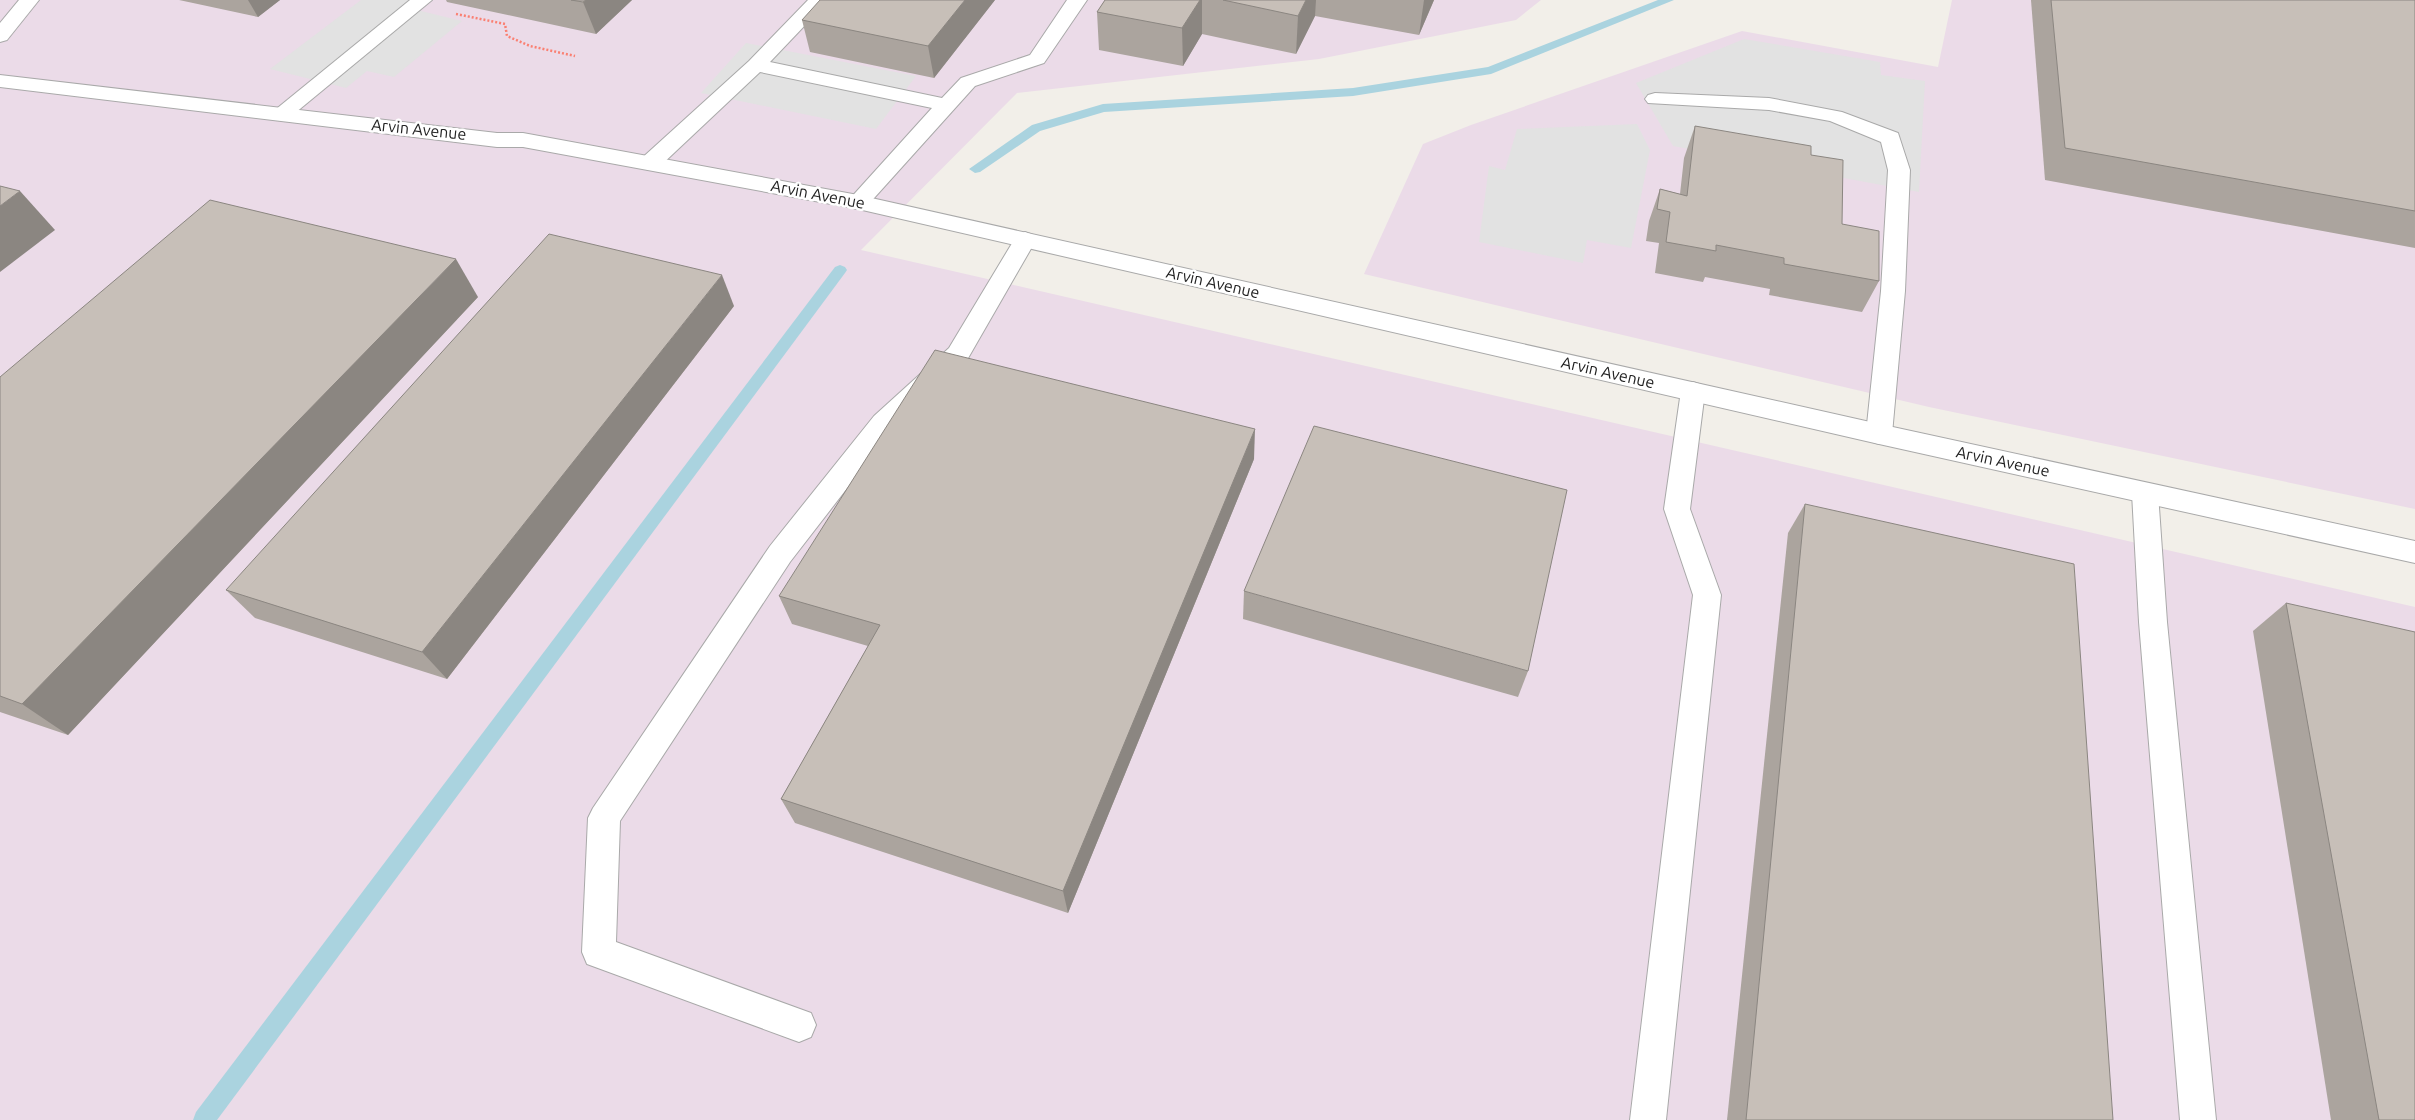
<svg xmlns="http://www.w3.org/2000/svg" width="2415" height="1120" font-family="Ubuntu,sans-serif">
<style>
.industrial{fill:#ebdbe8}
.parking{fill:#e2e2e2}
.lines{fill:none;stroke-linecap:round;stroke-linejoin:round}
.stream{fill:#aad3df;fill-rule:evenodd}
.service-casing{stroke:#a9a9a9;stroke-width:2}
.minor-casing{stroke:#a9a9a9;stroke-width:2}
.path{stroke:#fa8072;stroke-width:2.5;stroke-dasharray:2 2;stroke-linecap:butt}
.service{fill:#fff;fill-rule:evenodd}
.minor{fill:#fff;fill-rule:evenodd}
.wall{fill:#aba49e}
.shaded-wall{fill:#8b8681}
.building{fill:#c7bfb8;stroke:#8b8681}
.labels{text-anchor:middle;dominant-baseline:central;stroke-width:5;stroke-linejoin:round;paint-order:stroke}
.street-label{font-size:16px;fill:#222;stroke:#fff}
</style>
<rect width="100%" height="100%" fill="#f2efe9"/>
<g class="industrial">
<path d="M0,0H1541L1516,20L1319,59L1017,93L861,250L2415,607V1120H0Z"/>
<path d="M1952,0H2415V509L1929,407L1364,274L1423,144L1471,125L1742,31L1938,67Z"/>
</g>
<g class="parking">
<path d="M361,0H429L417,10L462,21L394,77L367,71L346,88L270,69Z"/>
<path d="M1744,39L1880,62L1881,75L1925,81L1919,192L1673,146L1636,83Z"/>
<path d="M746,43L916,76L876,129L701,93Z"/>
<path d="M1637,124L1650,150L1631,248L1587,240L1583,263L1479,242L1489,166L1505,170L1517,129Z"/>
</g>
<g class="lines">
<g class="stream">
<path d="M1658,0H1674L1491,74L1353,96L1104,112L1040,131L980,172L975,173L969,169L1032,125L1103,104L1353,88L1488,67Z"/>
<path d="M840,265L845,267L847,270L845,273L217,1120H193L196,1112L835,267Z"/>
</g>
<defs>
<g id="service">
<path d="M19,0H39L7,40L0,42V23Z"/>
<path d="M410,0H432L289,118L282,120L275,118L272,114L275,110Z"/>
<path d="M808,0H829L770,62L942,98L961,78L1030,55L1067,0H1087L1044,63L975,86L866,207L858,209L850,207L847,202L932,108L760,72L658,168L650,170L642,168L639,163L642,158L749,61Z"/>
<path d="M1655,93L1769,98L1842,112L1898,133L1910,170L1905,291L1892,434L1888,441L1879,444L1870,441L1866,434L1881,291L1888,170L1881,142L1830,121L1769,110L1648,103L1645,99L1648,95Z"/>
<path d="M1025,232L1033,235L1036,240L967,360L892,430L790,562L620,821L616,942L811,1013L816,1025L811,1037L799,1042L587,964L582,952L588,818L593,808L770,546L874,416L949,348L1017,235Z"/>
<path d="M1693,382L1702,385L1705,391L1690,509L1721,595L1666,1120H1630L1693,595L1664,509L1681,391L1684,385Z"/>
<path d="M2145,483L2154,486L2158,493L2167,622L2216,1120H2180L2139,622L2132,493L2136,486Z"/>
</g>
<path id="minor" d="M0,75L497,133H523L858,195L1879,424L2415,541V563L1879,444L858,209L523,147H497L0,87Z"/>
</defs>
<use href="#service" class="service-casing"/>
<use href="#minor" class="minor-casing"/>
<path class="path" d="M456,14L505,24L507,36L530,46L575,56"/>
<use href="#service" class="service"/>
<use href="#minor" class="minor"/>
</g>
<g class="wall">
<path d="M179,0H280L258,17Z"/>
<path d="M446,0H632L596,34L447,2Z"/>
<path d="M995,0L934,78L810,52L802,20Z"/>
<path d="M1105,0H1434L1419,35L1315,16L1296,54L1202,34L1183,66L1099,50L1097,12Z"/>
<path d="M2031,0H2415V248L2045,180Z"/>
<path d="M1695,126L1811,155L1842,224L1879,281L1862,312L1769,295L1770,289L1705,277L1703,282L1655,273L1659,243L1646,241L1649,221L1660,189L1680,194L1684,158Z"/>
<path d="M478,297L68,735L0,712V377Z"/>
<path d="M734,306L447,679L255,618L226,590Z"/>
<path d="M1254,459L1068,913L795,823L781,799L868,646L792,624L779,596Z"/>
<path d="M1805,504L2113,1120H1727L1788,533Z"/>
<path d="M1244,591L1528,671L1518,697L1243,619Z"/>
<path d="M2286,603L2415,1120H2331L2253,631Z"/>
</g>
<g class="shaded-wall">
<path d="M248,0H280L258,17Z"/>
<path d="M586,0H632L596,34L583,2Z"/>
<path d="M965,0H995L934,78L928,46Z"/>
<path d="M1200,0H1202V34L1183,66L1182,28Z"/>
<path d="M1306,0H1316L1315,16L1296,54L1298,16Z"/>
<path d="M1424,0H1434L1419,35Z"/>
<path d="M20,191L55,230L0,272V206Z"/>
<path d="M456,259L478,297L68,735L22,704Z"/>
<path d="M722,275L734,306L447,679L422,652Z"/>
<path d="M1255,429L1254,459L1068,913L1063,891Z"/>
</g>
<g class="building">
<path d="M571,0H586L583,2Z"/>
<path d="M820,0H965L928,46L802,20Z"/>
<path d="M1105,0H1200L1182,28L1097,12Z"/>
<path d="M1223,0H1306L1298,16Z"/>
<path d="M2051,0H2415V211L2065,148Z"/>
<path d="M1695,126L1811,146V155L1843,160L1842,224L1879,231V281L1784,264V258L1716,245V251L1666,242L1670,212L1657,209L1660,189L1687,196Z"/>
<path d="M0,186L20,191L0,206Z"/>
<path d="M210,200L456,259L22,704L0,696V377Z"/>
<path d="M549,234L722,275L422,652L226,590Z"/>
<path d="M935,350L1255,429L1063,891L781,799L880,625L779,596Z"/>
<path d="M1314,426L1567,490L1528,671L1244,591Z"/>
<path d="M1805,504L2074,564L2113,1120H1746Z"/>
<path d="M2286,603L2415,632V1120H2379Z"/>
</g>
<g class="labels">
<g class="street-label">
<text transform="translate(419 129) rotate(6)">Arvin Avenue</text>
<text transform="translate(818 194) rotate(11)">Arvin Avenue</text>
<text transform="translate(1213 282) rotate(13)">Arvin Avenue</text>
<text transform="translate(1608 372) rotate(13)">Arvin Avenue</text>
<text transform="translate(2003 461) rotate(12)">Arvin Avenue</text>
</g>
</g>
</svg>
